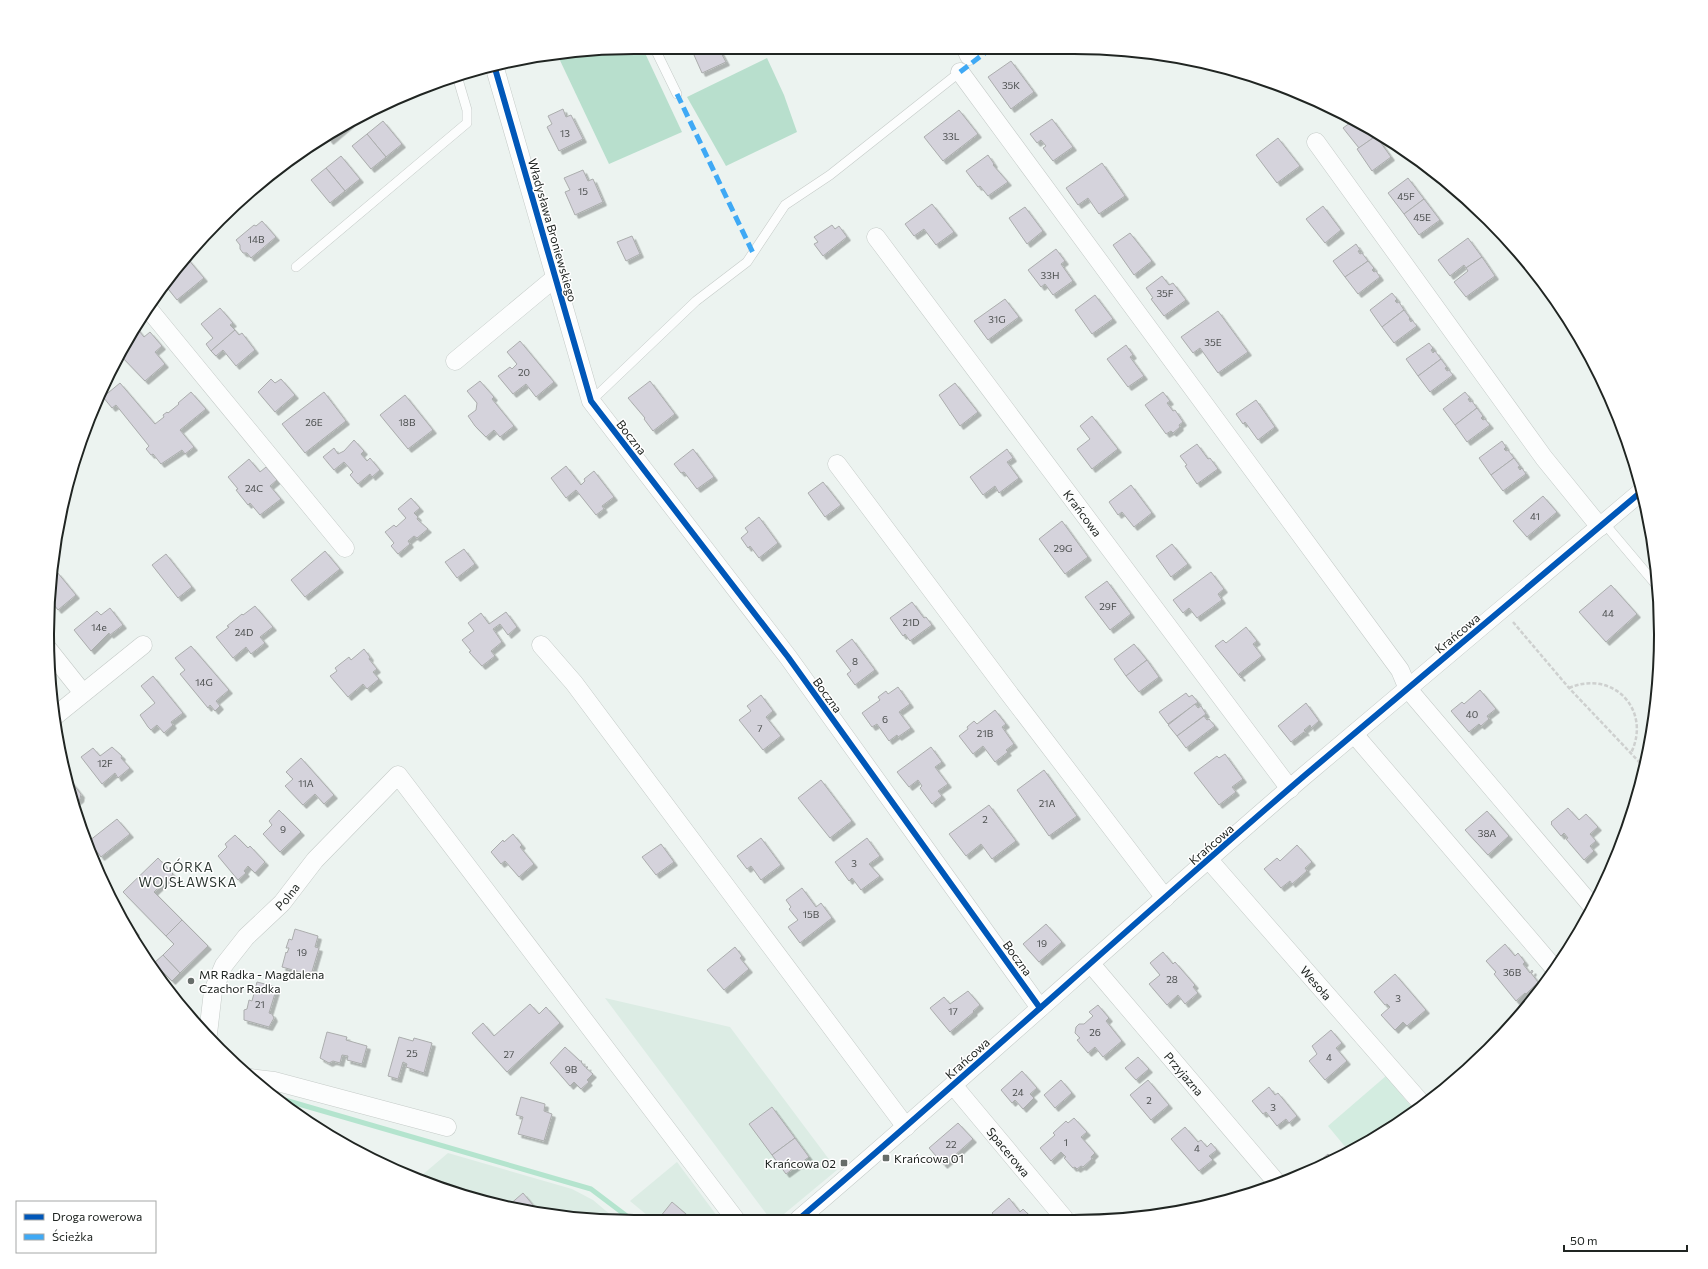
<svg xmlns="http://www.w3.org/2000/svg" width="1708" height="1269" font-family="Commissioner,sans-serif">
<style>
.built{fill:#dcece4}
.green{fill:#d3ece0}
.forest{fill:#b8dfcd}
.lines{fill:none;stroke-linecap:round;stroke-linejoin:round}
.stream{stroke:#b4e4ce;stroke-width:5}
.building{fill:#d5d3dc;stroke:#abadad;filter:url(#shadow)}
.service-casing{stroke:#c5cbc8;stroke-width:10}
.minor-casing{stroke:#c5cbc8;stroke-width:19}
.path{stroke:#ced0cf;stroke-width:2.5;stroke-dasharray:4 2;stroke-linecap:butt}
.service{stroke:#fcfdfd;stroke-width:9}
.minor{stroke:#fcfdfd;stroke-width:18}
.quiet{stroke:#3fa9f5;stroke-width:5;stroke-dasharray:10 5;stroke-linecap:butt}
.cycleway-casing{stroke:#fff;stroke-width:8}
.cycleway{stroke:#0057b8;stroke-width:6}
.poi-dot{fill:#676d6a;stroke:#fff;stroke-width:1.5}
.labels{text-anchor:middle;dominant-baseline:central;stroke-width:3;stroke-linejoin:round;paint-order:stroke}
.number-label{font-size:10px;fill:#4d5050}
.street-label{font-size:12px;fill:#202522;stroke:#fff}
.poi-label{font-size:12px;fill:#202522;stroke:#fff;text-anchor:start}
.neighbourhood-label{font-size:13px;letter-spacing:1px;fill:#2d3732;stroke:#fff}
.rim{fill:none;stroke:#202522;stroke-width:2}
</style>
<defs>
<filter id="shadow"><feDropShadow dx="3.5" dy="3.5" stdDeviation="0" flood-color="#0004"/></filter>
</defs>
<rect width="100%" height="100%" fill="#ecf3f0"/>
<g class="built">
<path d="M605,998L730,1027L837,1170L778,1219L771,1220Z"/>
<path d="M448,1153L572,1189L593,1200L618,1221H596L482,1202L421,1176Z"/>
<path d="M677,1162L720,1220H653L630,1201Z"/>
</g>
<path class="green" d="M1386,1076L1414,1110L1347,1149L1328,1126Z"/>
<g class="forest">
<path d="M644,51L682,132L609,164L556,52Z"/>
<path d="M767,58L784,95L797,132L726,166L687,97Z"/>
</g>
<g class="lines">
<path class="stream" d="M278,1098L591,1189L632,1220"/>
</g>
<g class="building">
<path d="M703,51H720L726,62L702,73L694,55Z"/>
<path d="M1011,61L1034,92L1011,109L988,77Z"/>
<path d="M563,109L566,117L571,115L583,139L559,151L547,127L552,124L548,116Z"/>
<path d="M959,110L978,134L943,161L924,137Z"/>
<path d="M1052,119L1073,147L1053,161L1043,148L1046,146L1041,140L1037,143L1030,134Z"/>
<path d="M1354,120L1375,132L1377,135L1359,148L1343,128Z"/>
<path d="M350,121L351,123L330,141L326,136Z"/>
<path d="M383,121L402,144L386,157L367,134Z"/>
<path d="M367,134L386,157L371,169L352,146Z"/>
<path d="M1376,136L1391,157L1372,171L1357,149Z"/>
<path d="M1278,138L1300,166L1277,183L1256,155Z"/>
<path d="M988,155L994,164L993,165L1008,182L988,196L980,186L978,187L966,171Z"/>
<path d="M341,156L360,179L345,191L326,168Z"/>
<path d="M1102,163L1125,196L1099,214L1088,198L1078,205L1066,188Z"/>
<path d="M326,168L345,191L330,203L311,180Z"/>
<path d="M583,170L588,181L593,179L603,202L575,215L565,192L570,190L564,178Z"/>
<path d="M1408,178L1424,199L1404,214L1388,193Z"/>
<path d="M1424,199L1440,220L1419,235L1404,214Z"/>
<path d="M932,204L954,232L936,245L924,229L914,236L905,224Z"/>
<path d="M1323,206L1341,230L1325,243L1306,219Z"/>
<path d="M1025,207L1043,231L1027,244L1009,218Z"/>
<path d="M262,221L276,237L251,258L247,253H243L240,249V245L236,240L254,225L256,226Z"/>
<path d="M832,225L835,229L839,226L847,237L823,256L814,244L818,242L814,237Z"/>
<path d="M1130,233L1152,261L1134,275L1113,245Z"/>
<path d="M632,236L640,254L626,261L617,242Z"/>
<path d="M1468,238L1482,257L1466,268L1464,265L1450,276L1438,260Z"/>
<path d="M1356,244L1360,250L1358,251L1360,254L1362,253L1368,261L1345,277L1333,261Z"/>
<path d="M1056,249L1065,261L1061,264L1073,281L1053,295L1045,284L1041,287L1028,270Z"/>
<path d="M1482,257L1495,276L1466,297L1454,282L1468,271L1466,268Z"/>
<path d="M187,258L204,278L177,300L165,285Z"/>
<path d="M1368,261L1374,268L1372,270L1374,272L1376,271L1380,277L1358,294L1345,277Z"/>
<path d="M1162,276L1169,285L1173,283L1186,300L1164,316L1151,299L1153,298L1146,288Z"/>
<path d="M1392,293L1397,299L1395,301L1397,303L1399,302L1404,310L1382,327L1370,310Z"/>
<path d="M1095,295L1113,319L1092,334L1075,310Z"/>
<path d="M1005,299L1019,317L988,340L974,321Z"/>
<path d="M220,308L233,323L230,325L235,330L211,351L206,344L213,338L201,324Z"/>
<path d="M1404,310L1410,318L1409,319L1411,322L1412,320L1417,326L1394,343L1382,327Z"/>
<path d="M1218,311L1248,352L1218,373L1200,348L1193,353L1181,337Z"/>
<path d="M135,326L144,337L150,332L162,346L155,352L165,364L145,381L121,356L123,354L121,352Z"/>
<path d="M235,330L239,335L242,333L255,350L236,366L223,350L216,356L211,351Z"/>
<path d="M520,341L554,382L536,397L526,384L513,394L498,376L510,367L512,369L517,364L507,352Z"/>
<path d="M1429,343L1433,348L1431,350L1433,353L1435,351L1441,359L1418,376L1406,359Z"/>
<path d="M1126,345L1133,355L1130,357L1144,376L1128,387L1107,359Z"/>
<path d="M1441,359L1447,367L1445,368L1447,371L1449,370L1453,375L1430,392L1418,376Z"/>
<path d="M271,379L275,383L281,379L295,395L275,412L258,392Z"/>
<path d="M480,381L494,397L492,399L514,426L500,437L494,430L486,437L475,426L468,416L476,410L477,403L467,391Z"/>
<path d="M650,381L675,414L653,431L644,419L645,418L628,398Z"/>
<path d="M120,383L155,424L164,417L163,415L167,412L168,413L179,404L178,403L191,392L206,409L180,430L194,447L185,454L182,450L161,464L153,454L151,455L146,449L149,446L116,405L112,408L103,397Z"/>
<path d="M955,383L978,412L960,426L939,395Z"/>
<path d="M324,392L346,421L305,453L282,424Z"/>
<path d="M1163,392L1170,401L1167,403L1173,411L1175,410L1183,422L1179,425L1180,427L1173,433L1171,431L1166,434L1145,405Z"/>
<path d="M1465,392L1470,398L1468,399L1470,402L1472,401L1477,408L1455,425L1443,409Z"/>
<path d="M405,395L433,430L408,449L380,415Z"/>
<path d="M1256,400L1275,427L1258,440L1245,422L1243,424L1236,414Z"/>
<path d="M1477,408L1483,416L1481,418L1483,420L1485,419L1490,425L1467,442L1455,425Z"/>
<path d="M1092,416L1118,449L1092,469L1077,449L1090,439L1080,426Z"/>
<path d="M354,440L364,451L361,454L367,461L370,458L380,470L372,477L370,474L358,484L350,475L353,472L344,462L334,470L323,457L334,448L338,454L344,451Z"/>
<path d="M1502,441L1506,447L1504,449L1506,451L1508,450L1514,458L1491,475L1479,458Z"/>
<path d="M1197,444L1208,459L1210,458L1218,469L1197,484L1185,466L1187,465L1180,456Z"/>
<path d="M693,449L714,477L697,489L684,472L681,473L674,464Z"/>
<path d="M1007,449L1013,458L1007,462L1019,478L999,493L995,486L983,495L970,477Z"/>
<path d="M1514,458L1520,466L1518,467L1520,470L1522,468L1526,474L1503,491L1491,475Z"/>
<path d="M249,459L260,472L266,467L277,480L270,486L281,499L260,515L250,503L248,505L236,490L238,489L228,477Z"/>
<path d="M566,466L581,485L585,481L584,479L594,471L614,497L602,506L604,509L596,515L576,490L566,498L551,478Z"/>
<path d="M823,482L841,505L825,517L808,493Z"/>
<path d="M1131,485L1152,513L1134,527L1122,512L1118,515L1109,502Z"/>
<path d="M1543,496L1557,512L1527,537L1513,521Z"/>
<path d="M411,498L420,508L414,513L418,517L417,519L428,529L417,538L414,536L408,541L410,544L398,554L391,546L394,543L385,532L394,525L396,527L406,518L398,509Z"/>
<path d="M759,517L778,543L759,558L750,546L748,548L741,538L748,532L745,528Z"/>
<path d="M1062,521L1088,557L1065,574L1039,539Z"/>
<path d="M1172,544L1188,564L1171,577L1156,556Z"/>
<path d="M464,549L475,564L457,578L445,562Z"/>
<path d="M325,551L340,569L305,597L291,580Z"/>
<path d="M166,554L192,587L178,598L152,565Z"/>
<path d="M57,572L76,595L58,610L48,597L51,578Z"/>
<path d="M1211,572L1224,589L1218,594L1222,600L1197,618L1189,608L1183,613L1173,600Z"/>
<path d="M1107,581L1131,614L1110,630L1085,597Z"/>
<path d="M1611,585L1637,614L1606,642L1579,612Z"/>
<path d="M912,602L924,618L926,617L932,625L910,641L905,634L903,636L890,618Z"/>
<path d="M255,606L273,627L260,637L265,643L251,654L246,647L233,658L216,637L229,627L227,626L242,614L243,615Z"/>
<path d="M110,608L123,625L110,635L109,633L91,651L74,630L97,611L101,615Z"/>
<path d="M506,612L517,627L508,635L500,624L493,629L502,642L491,651L495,656L482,666L469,652L471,651L462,640L474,631L468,623L481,613L489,624Z"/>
<path d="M1246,627L1257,641L1253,644L1262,656L1239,674L1242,677L1241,678L1215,646L1223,640L1226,643Z"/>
<path d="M852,639L875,670L855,685L847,674L851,671L836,651Z"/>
<path d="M1134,644L1147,660L1126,676L1114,659Z"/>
<path d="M191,646L229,690L216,701L220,706L215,711L210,705L208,708L180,674L185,670L175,658Z"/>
<path d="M364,649L370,657L369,659L377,669L373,672L379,679L367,689L363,684L348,697L330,676L337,671L335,668L349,657L351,660Z"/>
<path d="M1147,660L1159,677L1139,692L1126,676Z"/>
<path d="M153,676L183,713L171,722L173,725L164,733L157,725L151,730L148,727L140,715L155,703L141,686Z"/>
<path d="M898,687L910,704L899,712L911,728L898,737L897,735L889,741L877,724L872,727L862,713L880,700L878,697L886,691L888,694Z"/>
<path d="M1480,690L1496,709L1487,716L1489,719L1481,726L1479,724L1469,732L1451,711L1462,702L1464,704Z"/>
<path d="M1186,693L1189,697L1192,695L1198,702L1168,724L1159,712Z"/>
<path d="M761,695L773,711L766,717L781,736L763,750L739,720L751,711L747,706Z"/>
<path d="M1306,703L1319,721L1311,728L1310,725L1304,730L1306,732H1304L1291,742L1278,726Z"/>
<path d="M1195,704L1198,708L1201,706L1206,714L1177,736L1168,725Z"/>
<path d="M995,710L1006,724L1002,727L1014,744L1006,750L1008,752L995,762L983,746L973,754L959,736L968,729L967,727L974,721L977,724Z"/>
<path d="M1204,716L1207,720L1209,719L1215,726L1186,748L1177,736Z"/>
<path d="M112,747L122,756L121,758L130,768L118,778L115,773L102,784L81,757L93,748L100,756Z"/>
<path d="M931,747L942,762L935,767L948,784L938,791L942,796L932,804L920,788L922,786L918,780L909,787L897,772Z"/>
<path d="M1225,754L1243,779L1232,787L1236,792L1219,805L1194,773L1217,756L1219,758Z"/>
<path d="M301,758L334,795L324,804L315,794L303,805L285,786L293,779L286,772Z"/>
<path d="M1044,770L1077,816L1049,836L1017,790Z"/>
<path d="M65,774L81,794L80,799L73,804L67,786Z"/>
<path d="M821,780L852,821L830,838L798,798Z"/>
<path d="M989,805L1016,841L992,859L981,844L966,856L949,834Z"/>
<path d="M1568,808L1579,820L1586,814L1598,827L1590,834L1596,841L1590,846L1594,851L1584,860L1566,839L1568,838L1564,833L1561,836L1551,824L1552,823L1551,822Z"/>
<path d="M279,810L301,832L280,852L263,834L272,825L269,821Z"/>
<path d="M1487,811L1509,836L1488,855L1465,830Z"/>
<path d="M117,819L130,834L101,857L89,841Z"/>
<path d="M513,834L522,845L520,847L534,864L519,877L505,861L501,864L491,852L503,840L504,842Z"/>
<path d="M235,835L248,848L250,846L265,862L255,873L248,866L244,871L246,873L238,880L218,856L227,847L225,844Z"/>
<path d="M761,838L781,865L761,880L751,866L747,869L737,856Z"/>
<path d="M867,838L880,856L869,864L880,876L861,890L852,878L849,881L835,862Z"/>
<path d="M661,844L674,862L656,875L642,857Z"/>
<path d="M1297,845L1312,862L1305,868L1307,871L1292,884L1290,881L1281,888L1264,869L1277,858L1280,861Z"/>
<path d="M158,858L173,874L154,892L182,920L166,936L123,892Z"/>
<path d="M802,888L816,907L821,903L832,918L800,943L788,927L798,920L789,909L791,907L786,900Z"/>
<path d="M121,916L136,932L131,936L126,928L120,917Z"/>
<path d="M182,920L208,946L180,973L163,955L174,944L166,936Z"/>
<path d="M1046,924L1062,942L1039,962L1023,944Z"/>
<path d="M295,929L318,936L315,947L319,948L311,975L282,967L286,952L287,953L289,948H286L289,939L292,940Z"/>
<path d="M1505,944L1515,956L1518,953L1525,962L1523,964L1530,973L1532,970L1533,972L1531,973L1538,982L1526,994L1525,993L1516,1001L1494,974L1496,972L1486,961Z"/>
<path d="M735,947L742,956L740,958L749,969L724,990L707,970Z"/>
<path d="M1163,952L1173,964L1175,962L1195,985L1193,987L1198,993L1185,1004L1178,995L1167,1005L1149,984L1160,975L1150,963Z"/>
<path d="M163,955L180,973L172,981L154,963Z"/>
<path d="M1395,974L1426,1010L1407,1026L1403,1022L1395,1030L1381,1015L1390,1007L1387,1004L1385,1005L1374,992Z"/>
<path d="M257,982L277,987L269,1013L272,1014L274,1018L269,1027L244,1020V1010L247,1009L249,1000L252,1001Z"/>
<path d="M968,991L980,1005L973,1011L974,1012L950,1032L930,1008L944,997L950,1004Z"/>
<path d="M530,1004L539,1014L546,1007L560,1023L507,1072L472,1033L483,1023L494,1036Z"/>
<path d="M1098,1005L1109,1018L1106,1021L1122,1041L1103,1057L1095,1047L1088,1053L1077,1040L1080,1038L1075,1033L1076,1027L1079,1024H1084L1093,1016L1089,1012Z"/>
<path d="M1331,1030L1342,1043L1336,1048L1347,1061L1325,1080L1309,1061L1317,1054L1312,1046Z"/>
<path d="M327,1032L347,1037L346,1040L367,1046L362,1064L347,1060L348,1056L342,1055L340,1063L333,1061L329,1063L320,1058Z"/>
<path d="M399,1037L413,1041L414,1038L432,1043L424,1073L406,1067L407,1064L403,1062L398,1079L388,1076Z"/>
<path d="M565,1047L580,1061H582L581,1062L585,1067H588L586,1068L593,1074L587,1080L589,1082L581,1089L574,1082L570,1086L550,1063Z"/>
<path d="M1138,1057L1149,1069L1136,1080L1125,1068Z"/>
<path d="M1022,1071L1037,1088L1030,1094L1034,1098L1023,1109L1015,1100L1012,1103L1001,1090Z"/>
<path d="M1061,1080L1072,1093L1055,1108L1044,1095Z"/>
<path d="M1148,1080L1169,1105L1151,1120L1130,1095Z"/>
<path d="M1269,1087L1275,1095L1278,1093L1297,1116L1289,1123L1286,1119L1277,1126L1266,1112L1263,1114L1252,1101Z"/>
<path d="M521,1097L545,1104L544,1111L552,1114L544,1141L518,1134L523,1117L516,1115Z"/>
<path d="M772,1107L795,1138L772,1155L749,1124Z"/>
<path d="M1074,1118L1087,1132L1081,1137L1095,1153L1091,1157L1092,1159L1083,1167L1081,1166L1077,1169L1075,1167L1073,1168L1064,1158L1066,1157L1061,1152L1051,1161L1040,1148L1055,1135L1053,1133L1066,1121L1068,1123Z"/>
<path d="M958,1123L973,1139L944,1165L929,1148Z"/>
<path d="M1185,1127L1198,1142L1201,1140L1207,1147L1211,1143L1217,1150L1209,1156L1213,1160L1199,1171L1171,1139Z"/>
<path d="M795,1138L809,1157L786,1174L772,1155Z"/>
<path d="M1328,1154L1332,1158L1312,1169L1311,1168Z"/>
<path d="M1246,1189L1250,1194L1234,1199Z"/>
<path d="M523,1193L538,1211L508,1206Z"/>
<path d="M1009,1198L1020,1212L1023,1209L1030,1216L1029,1218H996L992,1213Z"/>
<path d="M672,1202L693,1220H664L660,1217Z"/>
</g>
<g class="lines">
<defs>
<g id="service">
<path d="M656,51L677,94"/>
<path d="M296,267L467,123V110L457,76"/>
<path d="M591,401L696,301L747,262L785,205L830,175L960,72"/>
<path d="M1604,523L1658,587"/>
</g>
<g id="minor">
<path d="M966,49L969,56"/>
<path d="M494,65L591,401L788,657L1040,1008"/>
<path d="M960,72L1400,670L1408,689L1592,906"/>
<path d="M1316,142L1544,458L1600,527"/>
<path id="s1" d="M876,237L1290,789"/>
<path d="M147,307L345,548"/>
<path d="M455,361L556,277"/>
<path d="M837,464L1008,692L1165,898"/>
<path d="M541,645L574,683L906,1127"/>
<path d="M48,649L83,693"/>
<path d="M55,716L143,645"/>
<path d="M1354,734L1554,968"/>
<path id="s2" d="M1209,860L1423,1105"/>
<path id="s3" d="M1091,964L1278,1184"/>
<path id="s4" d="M208,1034L213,991L224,965L246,937L282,903L315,860L398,775L736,1220"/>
<path d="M250,1078L274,1081L447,1127"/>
<path id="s5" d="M953,1085L1064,1218"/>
<path d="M799,1219C969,1074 1134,922 1304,776C1416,681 1530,586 1642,491"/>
</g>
</defs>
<use href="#service" class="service-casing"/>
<use href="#minor" class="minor-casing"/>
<g class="path">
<path d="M1513,622L1569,688L1643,766"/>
<path d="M1569,688C1613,669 1652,710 1631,753"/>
</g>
<use href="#service" class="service"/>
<use href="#minor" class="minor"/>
<g class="quiet">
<path d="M960,72L990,49"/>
<path d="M677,94L753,253"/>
</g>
<defs>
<g id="cycleway">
<path d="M494,65L591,401L788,657L1040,1008"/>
<path d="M799,1219C969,1074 1134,922 1304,776C1416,681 1530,586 1642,491"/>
</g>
</defs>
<use href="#cycleway" class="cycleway-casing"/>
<use href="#cycleway" class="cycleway"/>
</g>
<g class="poi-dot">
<circle cx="191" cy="981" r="4"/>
<rect x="882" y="1154" width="8" height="8" rx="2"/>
<rect x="840" y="1159" width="8" height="8" rx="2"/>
</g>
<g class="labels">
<g class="number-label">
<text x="1011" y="85">35K</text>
<text x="565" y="133">13</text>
<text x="951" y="136">33L</text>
<text x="583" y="191">15</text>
<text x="1406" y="196">45F</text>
<text x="1422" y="217">45E</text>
<text x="256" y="239">14B</text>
<text x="1050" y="275">33H</text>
<text x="1165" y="293">35F</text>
<text x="997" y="319">31G</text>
<text x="1213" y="342">35E</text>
<text x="524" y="372">20</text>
<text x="314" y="422">26E</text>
<text x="407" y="422">18B</text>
<text x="254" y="488">24C</text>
<text x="1535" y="516">41</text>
<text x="1063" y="548">29G</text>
<text x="1108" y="606">29F</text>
<text x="1608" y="613">44</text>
<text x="911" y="622">21D</text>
<text x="99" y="627">14e</text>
<text x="244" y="632">24D</text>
<text x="855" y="661">8</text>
<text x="204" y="682">14G</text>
<text x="1472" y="714">40</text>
<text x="885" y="719">6</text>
<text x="760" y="728">7</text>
<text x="985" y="733">21B</text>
<text x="105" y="763">12F</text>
<text x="306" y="783">11A</text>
<text x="1047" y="803">21A</text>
<text x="985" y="819">2</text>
<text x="283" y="829">9</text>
<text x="1487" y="833">38A</text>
<text x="854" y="863">3</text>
<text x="811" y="914">15B</text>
<text x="1042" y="943">19</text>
<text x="302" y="952">19</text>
<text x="1512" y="972">36B</text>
<text x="1172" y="979">28</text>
<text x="1398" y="998">3</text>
<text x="260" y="1004">21</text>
<text x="953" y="1011">17</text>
<text x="1095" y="1032">26</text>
<text x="412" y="1053">25</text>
<text x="509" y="1054">27</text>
<text x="1329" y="1057">4</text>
<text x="571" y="1069">9B</text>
<text x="1018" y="1092">24</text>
<text x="1149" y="1100">2</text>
<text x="1273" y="1107">3</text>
<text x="1066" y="1142">1</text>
<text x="951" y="1144">22</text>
<text x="1197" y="1148">4</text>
</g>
<g class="street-label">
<text transform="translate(553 230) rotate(74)">Władysława Broniewskiego</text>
<text transform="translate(632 437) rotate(52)">Boczna</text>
<text stroke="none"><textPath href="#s1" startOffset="345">Krańcowa</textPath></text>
<text transform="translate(1457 633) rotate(-40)">Krańcowa</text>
<text transform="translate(828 695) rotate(54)">Boczna</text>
<text transform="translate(1211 844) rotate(-41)">Krańcowa</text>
<text stroke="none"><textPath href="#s4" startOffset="165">Polna</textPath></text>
<text transform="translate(1018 958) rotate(54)">Boczna</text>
<text stroke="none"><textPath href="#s2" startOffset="163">Wesoła</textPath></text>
<text transform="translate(967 1058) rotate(-42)">Krańcowa</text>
<text stroke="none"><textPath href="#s3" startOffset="144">Przyjazna</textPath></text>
<text stroke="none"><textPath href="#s5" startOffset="87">Spacerowa</textPath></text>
</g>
<g class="poi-label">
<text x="199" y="974">MR Radka - Magdalena<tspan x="199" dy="14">Czachor Radka</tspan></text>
<text x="894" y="1158">Krańcowa 01</text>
<text x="836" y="1163" text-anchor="end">Krańcowa 02</text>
</g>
<g class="neighbourhood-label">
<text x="188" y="867">GÓRKA<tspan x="188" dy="15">WOJSŁAWSKA</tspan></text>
</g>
</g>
<path d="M0 0H1708V1269H0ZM634 54H1074A580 580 0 0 1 1654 634V635A580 580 0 0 1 1074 1215H634A580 580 0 0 1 54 635V634A580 580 0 0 1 634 54Z" fill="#fff" fill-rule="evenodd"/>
<path class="rim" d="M634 54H1074A580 580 0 0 1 1654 634V635A580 580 0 0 1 1074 1215H634A580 580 0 0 1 54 635V634A580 580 0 0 1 634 54Z"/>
<rect x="16" y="1201" width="140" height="52" fill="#ffffff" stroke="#a6a8a7"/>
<rect x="24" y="1214" width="20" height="6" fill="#0057b8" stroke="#a6a8a7"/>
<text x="52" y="1221" font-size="12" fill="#202522">Droga rowerowa</text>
<rect x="24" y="1234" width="20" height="6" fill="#3fa9f5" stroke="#a6a8a7"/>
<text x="52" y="1241" font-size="12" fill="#202522">Ścieżka</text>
<path d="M1564 1245v6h123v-6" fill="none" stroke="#202522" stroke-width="2"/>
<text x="1570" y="1245" font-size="12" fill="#202522" stroke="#ffffff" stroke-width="3" paint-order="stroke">50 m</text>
</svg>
